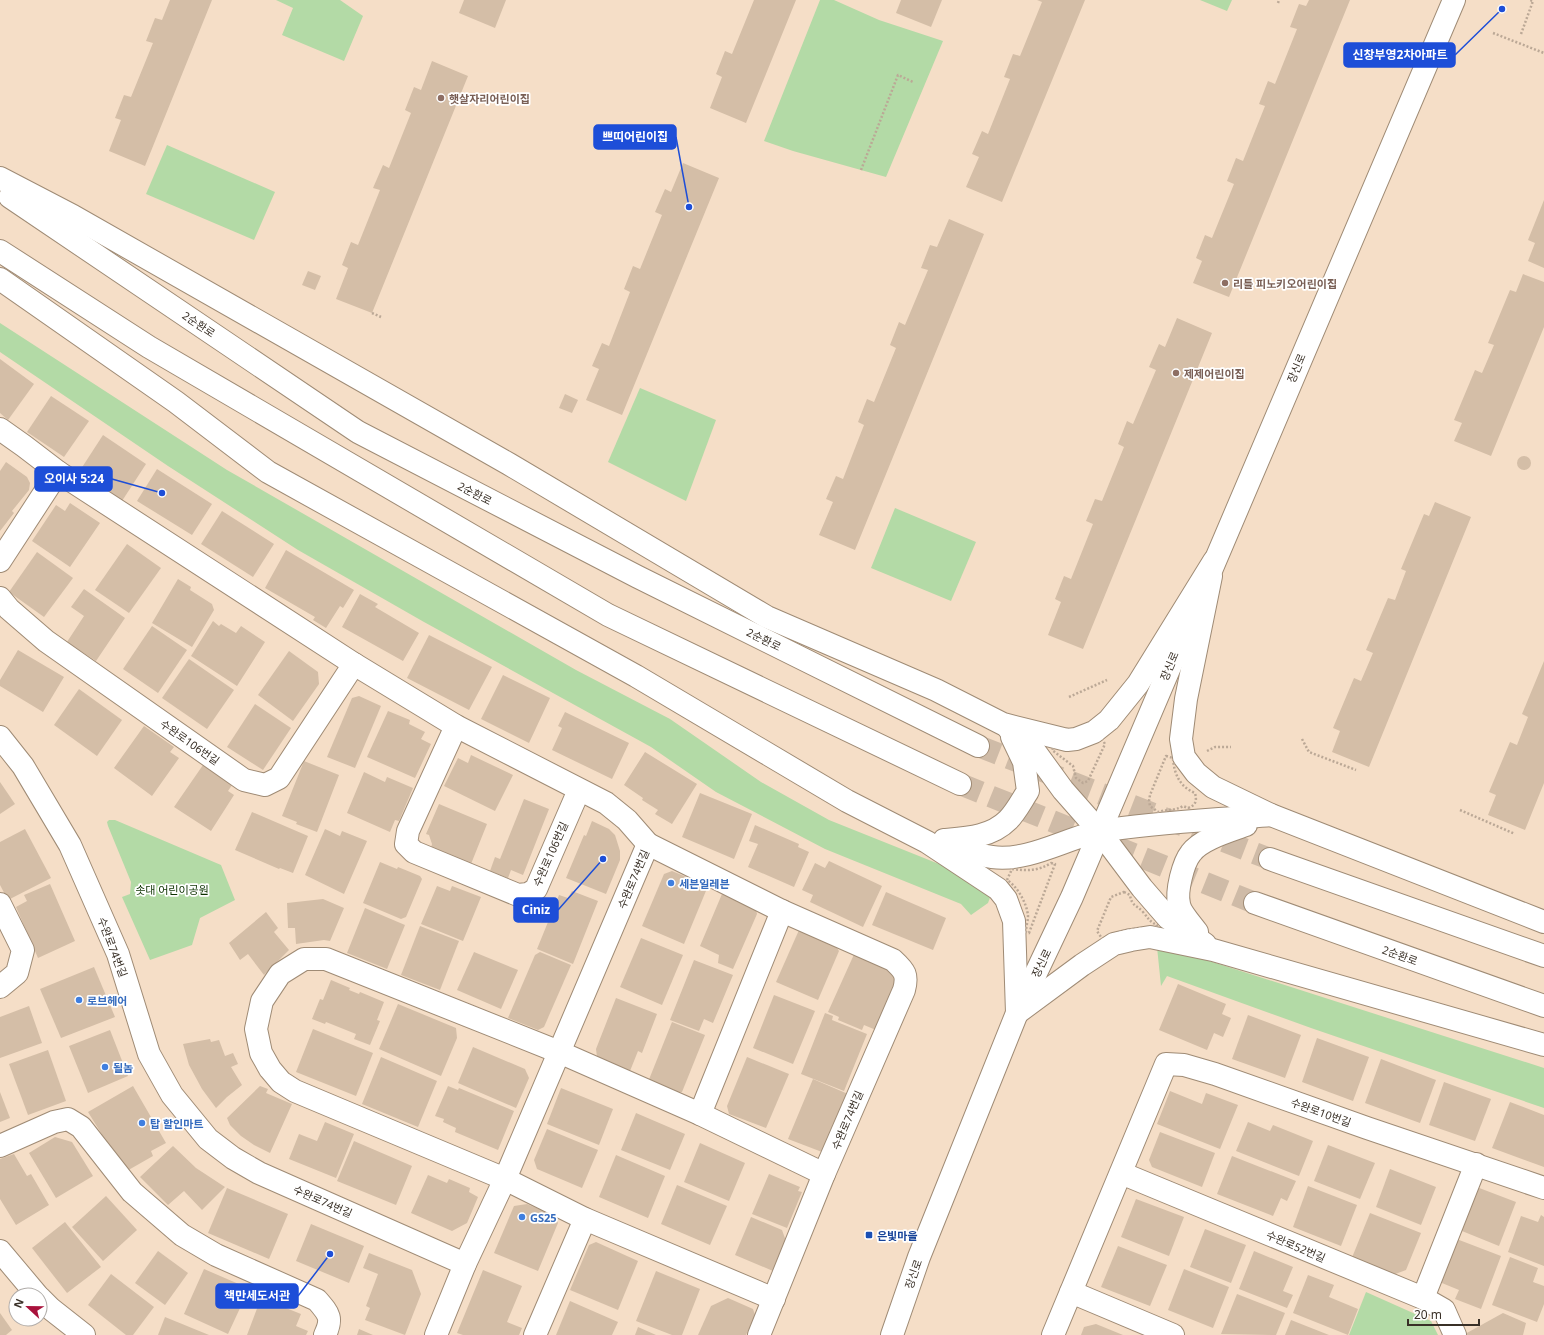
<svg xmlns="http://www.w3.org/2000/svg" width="1544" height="1335" font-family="'Noto Sans','Noto Sans KR',sans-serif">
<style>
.green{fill:#b3daa6}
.building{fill:#d4bea7}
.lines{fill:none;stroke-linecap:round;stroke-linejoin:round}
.highway-tunnel{stroke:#cfbba7;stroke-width:22;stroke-dasharray:22 11;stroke-linecap:butt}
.minor-casing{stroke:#9f8b75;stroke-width:24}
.major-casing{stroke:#9f8b75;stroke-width:24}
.highway-casing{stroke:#9f8b75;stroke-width:24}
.path{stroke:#bba896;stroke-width:2.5;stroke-dasharray:2 2;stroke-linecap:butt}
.minor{stroke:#fff;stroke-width:22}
.major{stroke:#fff;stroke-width:22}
.highway{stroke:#fff;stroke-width:22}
.education-dot{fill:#8d6e63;stroke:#fff;stroke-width:1.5}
.shop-dot{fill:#3f7fe0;stroke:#fff;stroke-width:1.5}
.transit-dot{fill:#1a4fb4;stroke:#fff;stroke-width:1.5}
.labels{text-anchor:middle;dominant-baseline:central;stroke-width:3.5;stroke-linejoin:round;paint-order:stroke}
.education-label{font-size:11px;font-weight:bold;fill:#785e54;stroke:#fff;text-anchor:start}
.street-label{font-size:11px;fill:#393027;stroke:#fff}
.shop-label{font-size:11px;font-weight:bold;fill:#366cbe;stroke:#fff;text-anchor:start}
.park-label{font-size:11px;fill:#0d3200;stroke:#fff}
.transit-label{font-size:11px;font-weight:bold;fill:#164399;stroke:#fff;text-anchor:start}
.leader{fill:none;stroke:#1d4ed8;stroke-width:1.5}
.callout-dot{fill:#1d4ed8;stroke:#fff;stroke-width:1.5}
.callout{fill:#1d4ed8;stroke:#1d4ed8;stroke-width:1.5}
.callout-label{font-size:12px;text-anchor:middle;font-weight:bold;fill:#fff}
</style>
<rect width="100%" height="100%" fill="#f5dec7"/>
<g class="green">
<path d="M276,0H340L363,16L344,61L282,35L293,8Z"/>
<path d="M820,0H834L879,20L943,41L886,177L793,151L764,141Z"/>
<path d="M1200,0H1232L1227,11Z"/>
<path d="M167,145L275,192L254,240L146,194Z"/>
<path d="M0,323L227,470L576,670L670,719L761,782L829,820L959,872L991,895L988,903L971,915L961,904L825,849L716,792L651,747L424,622L298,550L168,466L0,352Z"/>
<path d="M640,388L716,420L686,501L608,462Z"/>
<path d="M895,508L976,542L951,601L871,568Z"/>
<path d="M109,820H115L221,865L235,900L200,918L192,945L150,960L122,897L130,894L131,882L108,826L107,822Z"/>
<path d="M1157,947L1172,949L1544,1068V1108L1311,1028L1167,976L1161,986Z"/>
<path d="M1366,1292L1431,1321L1438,1335H1349Z"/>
</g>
<g class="building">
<path d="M170,0H212L145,166L109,151L121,120L115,118L124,95L131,97L153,43L146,41L155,18L162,20Z"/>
<path d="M464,0H506L495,28L459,13Z"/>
<path d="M754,0H796L746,123L710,108L722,77L716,74L725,51L732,54Z"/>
<path d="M901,0H942L931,27L896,13Z"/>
<path d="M1037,0H1085L1002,202L966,187L979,157L972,154L982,131L988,134L1010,79L1004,77L1013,54L1020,56L1042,2Z"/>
<path d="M1309,0H1350L1229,297L1193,283L1202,261L1196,258L1205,235L1212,238L1234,184L1227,181L1236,158L1243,161L1265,106L1259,104L1268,81L1275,84L1297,29L1290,27L1299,4L1306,6Z"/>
<path d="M432,61L468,76L372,313L336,299L348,268L342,265L351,242L358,245L380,190L373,188L383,165L389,168L411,113L405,110L414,87L421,90Z"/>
<path d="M683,163L719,178L622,415L586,400L599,369L592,366L602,343L609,346L630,292L624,289L633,266L640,269L662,215L655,212L665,189L671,192Z"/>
<path d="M1544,200V268L1528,261L1535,243L1528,240Z"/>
<path d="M949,219L984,234L855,550L819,535L833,502L826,499L836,476L843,479L864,425L858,422L867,399L874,402L896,348L890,345L899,322L905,325L928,270L921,268L930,245L937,247Z"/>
<path d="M308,271L321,276L315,290L302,285Z"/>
<path d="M1523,274L1544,282V327L1491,456L1454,441L1462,423L1454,420L1475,370L1482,373L1494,345L1488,343L1510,290L1516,292Z"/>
<path d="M1177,318L1212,333L1083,649L1048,635L1061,602L1055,599L1064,576L1071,579L1093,524L1086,521L1095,499L1102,501L1124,447L1118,444L1127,421L1133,424L1156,370L1149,367L1159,344L1165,347Z"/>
<path d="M0,359L34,384L8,420L0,413Z"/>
<path d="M565,394L578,400L572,413L559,408Z"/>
<path d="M51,396L89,421L64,457L27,432Z"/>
<path d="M103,435L146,464L122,501L79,472Z"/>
<circle cx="1524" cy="463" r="7"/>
<path d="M6,462L27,477L30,483L29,490L12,511L14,513L0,531V471Z"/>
<path d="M157,469L212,504L192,535L137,501Z"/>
<path d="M1435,502L1471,517L1369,767L1332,752L1340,731L1333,728L1354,678L1361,681L1373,653L1366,650L1388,598L1395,600L1406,571L1401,569L1424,514L1429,516Z"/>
<path d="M70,503L100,523L70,567L32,541L56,505L65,511Z"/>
<path d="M222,511L274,544L253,577L201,544Z"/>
<path d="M127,544L161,568L129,613L95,590Z"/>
<path d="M286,550L354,590L343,608L340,606L326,628L313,620L315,617L265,588Z"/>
<path d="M37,552L73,578L44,617L9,592Z"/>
<path d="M178,579L191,587L190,590L212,604L214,610L192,647L152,623Z"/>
<path d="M84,589L125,618L96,661L67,642L84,616L71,607Z"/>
<path d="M360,594L378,604L375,607L419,633L403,661L342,627Z"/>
<path d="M213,621L219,626L221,624L236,633L241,626L265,642L237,686L191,656Z"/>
<path d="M152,626L187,650L158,693L123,669Z"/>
<path d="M429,635L492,667L469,710L407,678Z"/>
<path d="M18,650L64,677L43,712L0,686V680Z"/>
<path d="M289,651L318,672L319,684L293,721L258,695Z"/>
<path d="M189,659L234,690L207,729L162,698Z"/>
<path d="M1544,661V783L1525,830L1488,815L1496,795L1489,792L1510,742L1517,745L1528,717L1522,714Z"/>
<path d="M503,675L550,698L529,743L481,719Z"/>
<path d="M79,689L122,720L97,756L54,725Z"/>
<path d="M359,696L381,706L355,768L327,757L352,698Z"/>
<path d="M255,704L291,728L263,770L227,747Z"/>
<path d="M388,711L410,720L409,724L425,732L421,739L431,744L415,778L367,757Z"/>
<path d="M565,712L629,743L612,779L552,750L562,728L558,726Z"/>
<path d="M144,726L174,747L170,752L179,758L152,796L114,768Z"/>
<path d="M645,752L697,784L672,824L655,814L658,810L642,800L643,798L624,785Z"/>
<path d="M471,755L513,775L495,811L444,786L458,758L468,763Z"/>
<path d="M304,761L339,775L317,832L296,824L297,822L282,816Z"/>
<path d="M203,765L232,785L228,791L234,795L211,831L174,807Z"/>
<path d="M364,772L385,782L387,777L413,788L399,821L395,820L390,832L347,813Z"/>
<path d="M0,782L15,804L0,814Z"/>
<path d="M700,793L752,814L734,859L682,837Z"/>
<path d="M524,799L549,809L523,875L511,870L508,878L490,871L495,857L500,859Z"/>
<path d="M439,804L487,824L471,864L431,848L432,844L429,835L426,834Z"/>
<path d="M252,812L308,836L293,873L280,868L279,869L235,850Z"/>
<path d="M592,821L609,829L615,835L620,851V860L606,894L566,878L584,835L586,836Z"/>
<path d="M755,825L799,844L798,847L809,852L794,887L748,867L758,844L749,841Z"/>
<path d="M25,829L51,878L8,900L0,885V842Z"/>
<path d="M325,829L340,836L342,831L367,841L344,894L305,875Z"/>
<path d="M829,861L882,886L863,927L810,902L813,895L802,890L815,863L825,868Z"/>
<path d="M380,862L397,869L398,867L420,876L422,879L406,917L401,919L363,903Z"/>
<path d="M672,871L708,886L684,944L642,926L664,874Z"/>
<path d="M50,884L75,941L38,958L16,907L27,901L24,895Z"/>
<path d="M437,886L450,891L452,886L481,897L463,941L421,924Z"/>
<path d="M572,891L598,901L573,964L537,949L559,895L568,898Z"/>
<path d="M886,892L946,918L933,950L872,925Z"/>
<path d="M722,894L756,909L757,914L733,969L718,963L719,955L700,946Z"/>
<path d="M323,899L344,908L330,941L324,940L296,944L295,928H288L287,903Z"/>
<path d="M365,908L405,925L387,969L347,953Z"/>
<path d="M266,912L278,928L274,932L289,950L264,975L248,954L240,960L229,943Z"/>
<path d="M420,926L459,941L440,990L401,975Z"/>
<path d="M799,930L835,945L839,951L818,1000L776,982Z"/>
<path d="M641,938L683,955L662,1005L620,987Z"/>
<path d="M856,950L891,966L897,982L876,1030L864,1025L862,1030L838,1020L839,1017L828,1012Z"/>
<path d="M474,952L518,970L501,1009L457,990Z"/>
<path d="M540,952L571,965L544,1027L538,1030L508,1018L535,955Z"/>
<path d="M694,960L733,975L713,1023L704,1019L699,1031L670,1020Z"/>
<path d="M94,967L115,1017L61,1038L40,989Z"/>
<path d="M331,980L350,988L349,990L359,994L360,992L384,1002L377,1020L380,1021L370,1045L354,1039L356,1034L326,1022L325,1024L312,1019L320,999L323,1000Z"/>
<path d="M1178,984L1226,1004L1222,1014L1231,1018L1223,1037L1214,1033L1207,1050L1159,1030Z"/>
<path d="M774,995L815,1011L793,1064L753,1048Z"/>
<path d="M616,998L657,1014L642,1053L638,1051L630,1071L597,1057L596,1049Z"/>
<path d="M398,1004L456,1028L457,1038L441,1076L379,1049Z"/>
<path d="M29,1006L42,1043L0,1058V1017Z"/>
<path d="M825,1013L833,1016L832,1020L867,1034L844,1091L801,1074Z"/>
<path d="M1248,1015L1301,1035L1285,1078L1232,1059Z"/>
<path d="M672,1022L705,1035L682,1092L675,1093L648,1082Z"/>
<path d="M313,1029L373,1053L356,1096L296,1072Z"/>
<path d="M110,1030L128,1076L88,1093L69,1046Z"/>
<path d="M1317,1038L1369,1057L1353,1101L1302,1082Z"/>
<path d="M210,1039L211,1042L219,1040L225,1056L233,1053L238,1064L231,1067L242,1085L227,1097L216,1108L202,1089L189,1065L183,1044Z"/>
<path d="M473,1047L525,1069L529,1078L516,1108L458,1083Z"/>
<path d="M48,1050L66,1101L28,1115L9,1064Z"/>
<path d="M381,1057L437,1081L418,1127L362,1104Z"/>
<path d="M747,1057L789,1074L766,1128L729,1114L727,1106Z"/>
<path d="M1381,1059L1436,1080L1420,1123L1365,1103Z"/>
<path d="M813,1079L848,1094L836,1125L833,1124L822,1152L788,1139Z"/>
<path d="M1444,1082L1491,1099L1475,1141L1429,1125Z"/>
<path d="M133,1086L166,1143L151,1151L153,1156L125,1172L88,1112Z"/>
<path d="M260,1086L268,1089L266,1093L292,1104L270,1153L254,1145L241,1136L230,1125L227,1118Z"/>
<path d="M448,1086L458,1090L459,1088L514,1111L498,1150L455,1132L456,1128L443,1122L444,1119L435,1116Z"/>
<path d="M561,1088L613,1109L599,1145L547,1124Z"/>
<path d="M1170,1091L1202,1104L1206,1093L1238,1105L1220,1149L1157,1124Z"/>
<path d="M0,1092L10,1118L0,1122Z"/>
<path d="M1510,1102L1544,1115V1167L1492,1148Z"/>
<path d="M636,1113L685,1134L670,1170L621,1150Z"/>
<path d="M325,1122L354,1134L336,1178L289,1159L299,1134L317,1141Z"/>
<path d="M1248,1122L1270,1131L1273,1125L1313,1141L1299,1176L1236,1151Z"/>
<path d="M547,1129L598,1150L582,1188L537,1169L534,1160Z"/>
<path d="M1160,1132L1215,1153L1202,1187L1152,1167L1149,1160Z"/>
<path d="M55,1137L72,1142L93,1176L56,1198L29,1153Z"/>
<path d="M354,1141L412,1166L396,1205L337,1181Z"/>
<path d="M700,1143L745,1163L729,1201L684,1182Z"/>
<path d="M1328,1145L1375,1163L1360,1199L1314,1181Z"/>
<path d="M173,1146L196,1168L225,1187L202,1210L184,1191L168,1205L140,1177Z"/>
<path d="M14,1154L27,1176L31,1174L49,1205L16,1225L0,1199V1159Z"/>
<path d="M616,1155L665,1176L648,1218L599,1197Z"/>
<path d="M1232,1156L1296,1181L1287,1201L1281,1198L1273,1216L1217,1194Z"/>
<path d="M1390,1169L1436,1187L1421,1225L1376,1207Z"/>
<path d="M769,1174L800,1187L798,1191L802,1192L787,1228L752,1214Z"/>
<path d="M428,1175L447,1183L449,1179L470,1188L469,1192L478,1197L467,1223L452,1231L411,1213Z"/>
<path d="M677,1185L727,1206L710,1245L661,1224Z"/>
<path d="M1308,1186L1357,1205L1341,1246L1293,1227Z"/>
<path d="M1474,1186L1516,1202L1499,1246L1457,1229Z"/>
<path d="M227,1188L288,1214L269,1259L208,1233Z"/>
<path d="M106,1196L137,1230L103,1261L72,1227Z"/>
<path d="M1136,1199L1184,1217L1169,1256L1121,1237Z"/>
<path d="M527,1204L555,1216L558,1223L538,1271L494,1253L514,1206Z"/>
<path d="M1370,1213L1421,1233L1406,1270L1390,1276L1351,1260Z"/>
<path d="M1541,1215L1544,1217V1266L1508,1252L1521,1216L1538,1222Z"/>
<path d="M751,1217L782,1230L786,1241L773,1271L735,1255Z"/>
<path d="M65,1222L101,1267L67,1293L32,1248Z"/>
<path d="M311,1224L364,1246L349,1283L296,1261Z"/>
<path d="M1205,1229L1246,1245L1231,1283L1190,1267Z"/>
<path d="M1454,1238L1501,1256L1481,1309L1455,1299L1459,1290L1437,1281Z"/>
<path d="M596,1242L638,1261L618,1310L570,1290L589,1245Z"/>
<path d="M1118,1246L1167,1265L1150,1306L1101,1287Z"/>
<path d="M158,1251L188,1273L165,1305L135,1283Z"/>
<path d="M1254,1251L1293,1267L1283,1291L1293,1295L1287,1308L1239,1289Z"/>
<path d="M369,1253L412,1270L421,1294L405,1335L365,1320L370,1308L366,1306L378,1274L363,1268Z"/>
<path d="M1510,1257L1538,1268L1533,1282L1544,1286V1304L1537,1322L1492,1305Z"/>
<path d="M204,1269L241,1285L239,1290L247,1293L228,1334L184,1314Z"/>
<path d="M1184,1269L1229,1287L1213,1328L1168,1310Z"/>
<path d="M483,1270L522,1286L507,1322L522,1328L519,1335H463L457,1333Z"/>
<path d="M656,1271L700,1289L682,1335H672L636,1321Z"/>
<path d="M111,1274L154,1307L133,1335H126L88,1305Z"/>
<path d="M1308,1275L1334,1285L1329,1297L1358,1309L1348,1335L1293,1313Z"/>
<path d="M1237,1294L1285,1313L1276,1335L1221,1334Z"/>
<path d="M261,1298L301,1314L296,1326L308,1331L306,1335H247Z"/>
<path d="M728,1298L753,1309L755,1315L746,1335H698L711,1306Z"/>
<path d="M570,1301L618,1322L612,1335H556Z"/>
<path d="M0,1313L12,1330L6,1335H0Z"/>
<path d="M1503,1313L1526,1323L1523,1335H1466L1465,1334Z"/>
<path d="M165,1317L209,1335H158Z"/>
<path d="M1291,1320L1329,1335H1285Z"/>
<path d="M1096,1324L1123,1335H1081L1084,1327Z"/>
<path d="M638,1327L656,1335H635Z"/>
<path d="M359,1329L373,1335H357Z"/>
</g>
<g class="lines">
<g class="highway-tunnel">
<path d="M978,746L1270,859"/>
<path d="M960,784L1255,903"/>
</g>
<defs>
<g id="minor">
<path d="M0,429L24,446L58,472L354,664L456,726L606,803L627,820L648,844"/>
<path d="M0,561L58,472"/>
<path d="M0,598L9,609L46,641L244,780L265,785L279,778L354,664"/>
<path d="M456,726L408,831L406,844L414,852L518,895L528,894L536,889L579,790"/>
<path d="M0,737L23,766L70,845L118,954L149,1054L172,1095L208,1139L233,1158L259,1173L465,1264"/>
<path d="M0,904L23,950L17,973L0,987"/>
<path d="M700,1114L782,911"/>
<path d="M0,1146L54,1122L68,1119L81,1127L132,1192L182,1235L216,1255L317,1300C329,1314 333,1318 325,1335"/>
<path d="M1121,1173L1423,1298L1444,1310L1455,1335"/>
<path d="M0,1251L37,1295"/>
<path d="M1071,1292L1173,1335"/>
<path d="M40,1298L51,1309L84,1335"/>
<path d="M1423,1298L1476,1164"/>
<path d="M774,1299L585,1219L505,1179L295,1091L281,1082L270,1069L261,1053L256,1029L262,1001L280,974L304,959H326L559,1052L700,1114L824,1174"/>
<path d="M436,1335L465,1264L505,1179L648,844L782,911L893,960C905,971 908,975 904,990L824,1174L759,1335"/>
<path d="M535,1335L585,1219"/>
<path d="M1053,1335L1166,1064L1184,1065L1215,1074L1367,1128L1544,1188"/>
</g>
<path id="major" d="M892,1335L919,1257L1017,1013L1072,897L1454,0"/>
<g id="highway">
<path d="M0,178L73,216L509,464L767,617L936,690L1003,724L1067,740L1076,739L1094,732L1109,720L1138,684L1214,561"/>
<path d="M10,197L358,432L638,577L978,746"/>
<path d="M0,251L149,347L608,615L960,784"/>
<path d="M0,279L176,402L268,472L636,676L847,801L927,842L998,889L1006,899L1014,921L1017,1013"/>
<path d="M1211,576L1186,699L1181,739L1184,757L1196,773L1213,787L1271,815L1544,922"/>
<path d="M1009,729L1031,746L1063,790L1100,832L1142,888L1168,918L1205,944"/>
<path d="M944,840C967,838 991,837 1008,820C1016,812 1022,800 1028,791L1024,762L1012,737"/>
<path d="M941,845C958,849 975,855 992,857C1029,862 1066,838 1101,831C1157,822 1215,820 1271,815"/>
<path d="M1270,859L1544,956"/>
<path d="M1255,903L1544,1006"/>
<path d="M1197,932C1192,925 1180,912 1179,904C1176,891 1183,863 1191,853C1201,839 1230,831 1246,825"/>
<path d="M1017,1013L1082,965L1114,944L1131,940L1150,937L1213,950L1544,1045"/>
</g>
</defs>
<use href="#minor" class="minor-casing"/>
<use href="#major" class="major-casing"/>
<use href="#highway" class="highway-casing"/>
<g class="path">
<path d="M1278,3L1279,0"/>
<path d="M1493,33L1544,53"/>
<path d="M1521,34L1533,1L1530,0"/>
<path d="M861,170L898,75L913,82"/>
<path d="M372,313L381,317"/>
<path d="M1069,697L1107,680"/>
<path d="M1100,735L1105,744L1088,781L1083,783L1076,778L1073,766L1052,750L1054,746C1074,747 1083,745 1100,735Z"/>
<path d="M1302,739L1309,752L1356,770"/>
<path d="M1207,751L1215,747H1231"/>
<path d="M1166,756L1173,758C1174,774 1180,787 1195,793C1197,801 1196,805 1188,808L1183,806C1175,811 1167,809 1158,812L1150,806L1149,801L1150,795Z"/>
<path d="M1460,810L1515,834"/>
<path d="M1051,863L1055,864L1029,933L1026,932C1026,926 1028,921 1028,916C1027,903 1017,886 1007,880L1012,869C1027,871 1038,871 1051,863Z"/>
<path d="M1124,892L1130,895C1132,907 1137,905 1143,912C1148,918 1150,922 1157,925L1155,930C1136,925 1120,931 1103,940L1097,931L1111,897Z"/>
</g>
<use href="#minor" class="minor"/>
<use href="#major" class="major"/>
<use href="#highway" class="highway"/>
</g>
<g class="education-dot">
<circle cx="441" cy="98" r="4"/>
<circle cx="1225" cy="283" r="4"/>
<circle cx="1176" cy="373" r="4"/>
</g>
<g class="shop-dot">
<circle cx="671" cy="883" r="4"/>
<circle cx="79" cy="1000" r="4"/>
<circle cx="105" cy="1067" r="4"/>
<circle cx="142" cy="1123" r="4"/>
<circle cx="522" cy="1217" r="4"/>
</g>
<rect class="transit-dot" x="865" y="1231" width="8" height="8" rx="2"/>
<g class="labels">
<g class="education-label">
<text x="449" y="98">햇살자리어린이집</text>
<text x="1233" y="283">리틀 피노키오어린이집</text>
<text x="1184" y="373">제제어린이집</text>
</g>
<g class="street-label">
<text transform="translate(199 324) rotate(34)">2순환로</text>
<text transform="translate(1296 368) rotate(-67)">장신로</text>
<text transform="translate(475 493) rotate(27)">2순환로</text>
<text transform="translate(764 639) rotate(26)">2순환로</text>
<text transform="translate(1169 666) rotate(-67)">장신로</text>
<text transform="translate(190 742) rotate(35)">수완로106번길</text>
<text transform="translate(550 854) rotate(-66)">수완로106번길</text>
<text transform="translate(633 879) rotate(-67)">수완로74번길</text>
<text transform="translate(113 947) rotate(69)">수완로74번길</text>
<text transform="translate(1400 955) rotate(20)">2순환로</text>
<text transform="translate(1041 963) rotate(-64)">장신로</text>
<text transform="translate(1321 1112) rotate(20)">수완로10번길</text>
<text transform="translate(847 1120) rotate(-67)">수완로74번길</text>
<text transform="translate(323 1201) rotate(24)">수완로74번길</text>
<text transform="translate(1296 1246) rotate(23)">수완로52번길</text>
<text transform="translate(913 1274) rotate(-71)">장신로</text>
</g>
<g class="shop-label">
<text x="679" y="883">세븐일레븐</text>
<text x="87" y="1000">로브헤어</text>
<text x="113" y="1067">될놈</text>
<text x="150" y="1123">탑 할인마트</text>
<text x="530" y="1217">GS25</text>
</g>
<g class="park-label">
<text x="172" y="889">솟대 어린이공원</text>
</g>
<g class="transit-label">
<text x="877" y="1235">은빛마을</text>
</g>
</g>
<path class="leader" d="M1502 9L1455 55M689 207L676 137M162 493L112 479M603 859L558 910M330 1254L298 1296"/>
<g class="callout-dot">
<circle cx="1502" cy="9" r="4"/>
<circle cx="689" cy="207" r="4"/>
<circle cx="162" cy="493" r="4"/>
<circle cx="603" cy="859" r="4"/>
<circle cx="330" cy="1254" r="4"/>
</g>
<g class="callout">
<rect x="1344" y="43" width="111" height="24" rx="4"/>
<rect x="594" y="125" width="82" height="24" rx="4"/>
<rect x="35" y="467" width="77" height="24" rx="4"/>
<rect x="514" y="898" width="44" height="24" rx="4"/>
<rect x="216" y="1284" width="82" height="24" rx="4"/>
</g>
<g class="callout-label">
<text x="1400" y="59">신창부영2차아파트</text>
<text x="635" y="141">쁘띠어린이집</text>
<text x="74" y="483">오이사 5:24</text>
<text x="536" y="914">Ciniz</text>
<text x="257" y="1300">책만세도서관</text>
</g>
<g transform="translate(28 1307) rotate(292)"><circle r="19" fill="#ffffff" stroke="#b0aca9"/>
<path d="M0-3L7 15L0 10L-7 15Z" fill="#a9123c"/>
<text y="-6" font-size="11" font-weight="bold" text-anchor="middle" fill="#393027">N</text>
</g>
<path d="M1408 1319v6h71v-6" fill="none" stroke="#393027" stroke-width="2"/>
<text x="1414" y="1319" font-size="12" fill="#393027" stroke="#ffffff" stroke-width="3" paint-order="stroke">20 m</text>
</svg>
